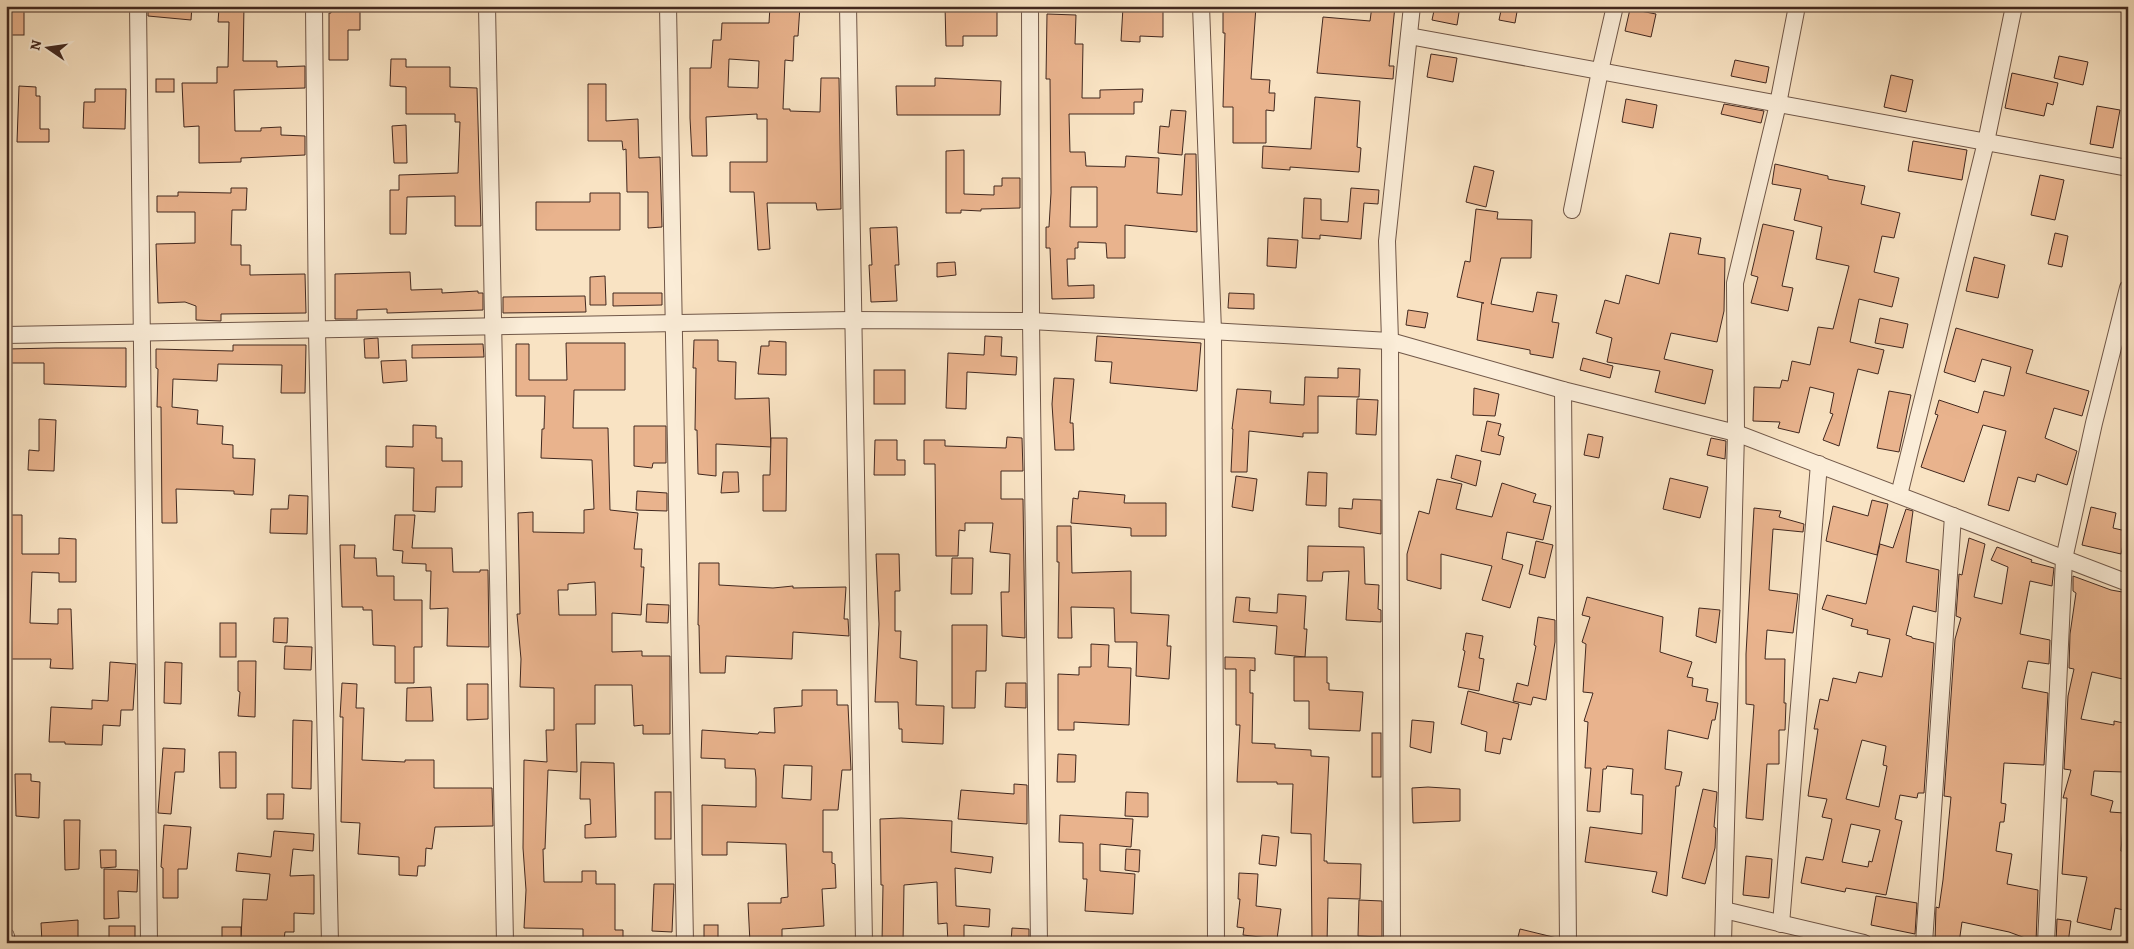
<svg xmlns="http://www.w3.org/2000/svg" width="2134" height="949" font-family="Alegreya,serif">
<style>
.building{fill:#e9b38d;stroke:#42281f;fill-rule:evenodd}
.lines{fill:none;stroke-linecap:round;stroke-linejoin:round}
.minor-casing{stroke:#705748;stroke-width:18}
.minor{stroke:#fbedd8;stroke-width:16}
</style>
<rect width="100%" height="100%" fill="#f9e3c3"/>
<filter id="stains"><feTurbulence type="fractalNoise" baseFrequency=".004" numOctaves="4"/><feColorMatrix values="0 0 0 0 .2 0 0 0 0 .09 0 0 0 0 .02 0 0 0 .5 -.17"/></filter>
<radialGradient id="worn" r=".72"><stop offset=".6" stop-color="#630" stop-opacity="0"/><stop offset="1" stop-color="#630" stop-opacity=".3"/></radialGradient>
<g class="building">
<rect x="6" y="6" width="18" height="29"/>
<path d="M148,6H192L191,20L148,16Z"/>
<path d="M228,6H244L243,61H277V67L305,66V88L234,90L235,131H261V128L281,127V135L305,136V155L241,158V162L199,163V126L184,127L182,83H217V67H228L229,22H218L219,8H228Z"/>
<path d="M331,6H349V11H360V30H348V60H329V13H331Z"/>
<path d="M770,6H800L798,36H794L793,61L785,60L783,109H790V111L820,112L821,78H839L841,209L817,210L816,203H767L770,249L758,250L754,192H730V162H767V119H757V114L706,117L707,156H692L690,118V68H711L713,40H721L722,23H769ZM729,59L759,61L758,88L728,87Z"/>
<path d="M945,6L997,7V36H963V46H946Z"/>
<path d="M1223,6H1256L1251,79L1270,80L1269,93H1275L1274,111L1266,110V143H1233V107H1223L1225,33H1223Z"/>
<path d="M1372,6H1395L1389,66H1394L1393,79L1317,73L1323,17L1370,21Z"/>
<path d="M1435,6H1460L1457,25L1432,20Z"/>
<path d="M1502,6H1518L1515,23L1499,20Z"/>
<path d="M1123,7L1163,8V37L1140,36V42L1121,41Z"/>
<path d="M1630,9L1656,14L1651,37L1625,31Z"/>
<path d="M1047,14L1076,15L1075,44H1083L1082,98H1100V90L1143,89L1142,102H1134V114H1069L1070,152H1085L1086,166L1125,167L1126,156L1159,158L1157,193L1182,195L1185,154H1196L1197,232L1125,225V258H1107L1106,243L1078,242V248H1075V259H1067L1068,286L1094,285V298L1052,299L1050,248H1046V227H1049L1051,193L1050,79H1046ZM1071,187H1097V227H1070Z"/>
<path d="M1431,54L1457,58L1453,82L1427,77Z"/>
<path d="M2059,56L2088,62L2083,85L2054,78Z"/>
<path d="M391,59H406V67H450V87L477,88L481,226H455V196L407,197L406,234H390V190H399V175L458,173L460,122H455V114H406V87L390,86Z"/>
<path d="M1735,60L1769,67L1766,83L1731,76Z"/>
<path d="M2012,73L2058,83L2053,105L2047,103L2044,116L2005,108Z"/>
<path d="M1891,75L1913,80L1906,112L1884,107Z"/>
<path d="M935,78L1001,81L1000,115H897L896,86H935Z"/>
<rect x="156" y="79" width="18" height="13"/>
<path d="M588,84H606V121L638,119L639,158L660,157L662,227L648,228V192H627L626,149L623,150L622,141H588Z"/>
<path d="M19,86L36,87V96H40V129H49V142H17Z"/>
<path d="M95,89H126L125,129L83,128L84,102H95Z"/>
<path d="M1315,97L1360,101L1357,147L1361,148L1359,172L1290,167V170L1262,168L1263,146L1311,149Z"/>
<path d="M1626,99L1657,105L1653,128L1622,122Z"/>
<path d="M1724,104L1764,111L1761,123L1721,114Z"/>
<path d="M2097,106L2120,110L2113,148L2090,144Z"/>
<path d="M1171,110L1186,111L1182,155L1158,153L1160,126L1169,127Z"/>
<path d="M406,125L407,163H394L392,126Z"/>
<path d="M1913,141L1967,150L1962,180L1908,171Z"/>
<path d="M964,150V194L994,195V186H1002V178H1020V208L981,209V211L961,210V213H946V151Z"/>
<path d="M1775,164L1828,176V179L1865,186L1861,204L1900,213L1894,238L1882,236L1874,272L1899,278L1892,307L1859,299L1850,342L1884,350L1878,374L1858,369L1839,446L1823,440L1833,414L1830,413L1834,393L1810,387L1799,433L1778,428L1780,422L1753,421L1754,387L1780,388L1782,380L1788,381L1792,361L1810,365L1818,327L1833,329L1849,266L1816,259L1822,227L1794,220L1801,189L1772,184Z"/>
<path d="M1474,166L1494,171L1486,207L1466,202Z"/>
<path d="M2040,175L2064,180L2055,220L2031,215Z"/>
<path d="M231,188H247L246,210H232L231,245H241V265H250V275L305,274L306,313L221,314V321L196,320V306L185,302L158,303L156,244L195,243V212H157V196H178V192L231,193Z"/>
<path d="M1351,188L1379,190L1378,204L1364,203L1361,239L1320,235V239L1302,238L1304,198L1321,199V220L1348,222Z"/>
<path d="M590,193H620V230H536V202H590Z"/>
<path d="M1476,209L1498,212L1497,219L1532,220L1531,258H1501L1491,304L1533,312L1537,292L1557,295L1552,322L1559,323L1553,358L1530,354V350L1477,340L1482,303H1484L1457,297L1465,261L1470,262Z"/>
<path d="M1763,224L1794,231L1782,286L1793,288L1788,311L1751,303L1758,277L1751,275Z"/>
<path d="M897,227L899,265H895L897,301L871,302L869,265H872L870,228Z"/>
<path d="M1670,233L1701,238L1698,254L1725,258L1724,311L1717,342L1671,333L1664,359L1713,370L1705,404L1655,392L1660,371L1607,362L1612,338L1596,333L1605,300L1619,304L1626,275L1659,284Z"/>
<path d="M2055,233L2068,236L2062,267L2048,264Z"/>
<path d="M1268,238L1298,240L1296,268L1267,266Z"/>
<path d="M1974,257L2005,265L1998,298L1966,291Z"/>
<path d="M955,262L956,275L937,277V263Z"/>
<path d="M410,272L411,290L442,289V293L478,291V293H483V310L387,313V309L357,310V319H335V274Z"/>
<path d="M605,276L606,305H590V277Z"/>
<path d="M613,293H662V305L613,306Z"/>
<path d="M1229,293L1254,294V309L1228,308Z"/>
<path d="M585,296L586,312L503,313V297Z"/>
<path d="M1408,310L1428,313L1425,328L1406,325Z"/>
<path d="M1880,318L1908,324L1903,348L1875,343Z"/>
<path d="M1956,328L2033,350L2026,373L2089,391L2082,416L2054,408L2045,438L2077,451L2067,485L2037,474L2035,482L2018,477L2009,511L1988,505L2006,431L1983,425L1964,482L1921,467L1938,415L1935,414L1939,400L1978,413L1984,391L2004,396L2011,367L1982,359L1975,382L1944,372Z"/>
<path d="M985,336L1002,337L1001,356L1017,357L1016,375L967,372L966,409L946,408L948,353L984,355Z"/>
<path d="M1097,336L1201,343L1197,391L1110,383L1112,362L1095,361Z"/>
<path d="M378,338L379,358H365L364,339Z"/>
<path d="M694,340H718V361L736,362L735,399L769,398L771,447L716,444V476L698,474L697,430H695L696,368H693Z"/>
<path d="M769,341L786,342V375L758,374L761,346H769Z"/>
<path d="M566,343H625V390H574L573,428H608L610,510L638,513L634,549H642L641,567H644L641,615L612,613V652L642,651V656H670V734H643V725L634,726L632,685H595V724H576L577,772L548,770L545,849H543L544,882H582V871H596V884H615V930H623V943H591V939H583V929L524,928L526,890L523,848L524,760L547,762L546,730H554V688L520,687L521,659L517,614H520L518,513L533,512V532L584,533V510L594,509L592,460L541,458L542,429H544L545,396H516V344H529V380H567ZM595,582L596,615H559L558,590H568V584Z"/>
<path d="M483,344L484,357L412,358V345Z"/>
<path d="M233,345H306L305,393H281L282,365L218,364L217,381L173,379L172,407L198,410L197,424L223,426L222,444L233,445V458L255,459L253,495L234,494V491L176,489L177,523H162L161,407H157L158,369L156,368V349L233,351Z"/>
<path d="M55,348H126V387L44,384V363H6V349Z"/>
<path d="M1583,358L1613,366L1610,378L1580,370Z"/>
<path d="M406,360L407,381L383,383L381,361Z"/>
<path d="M1338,368L1360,369L1359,397L1318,396V433H1303V437L1249,431L1247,472H1231L1233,429H1232L1237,389L1271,391L1270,403L1304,405L1305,377L1338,378Z"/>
<rect x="874" y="370" width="31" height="34"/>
<path d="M1054,378L1074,379L1070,423H1073L1074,450H1055L1052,404Z"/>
<path d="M1474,388L1499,394L1495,416L1473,415Z"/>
<path d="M1889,391L1911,395L1899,452L1877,448Z"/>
<path d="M1357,399L1378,400L1376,435L1356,434Z"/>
<path d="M39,419L56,420L54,471L28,470L29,450L39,451Z"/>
<path d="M1487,421L1501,424L1498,435L1504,437L1500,455L1481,451Z"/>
<path d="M413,425L436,426V438H442V461H462V487H436L435,512L413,511L414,468L386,467V446L413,447Z"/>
<path d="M634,426H666V463H653L652,468L634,466Z"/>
<path d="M1588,434L1603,437L1599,458L1584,455Z"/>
<path d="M1007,437L1022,438L1023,471H1001V499H1023L1025,638L1002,636L1001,592H1009L1010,554L990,552L993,523H965V531L959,530L958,556H936L935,464H924V440H945V446L1006,448Z"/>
<path d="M771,438H787L786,511H763V475H770Z"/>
<path d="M1711,438L1726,441L1725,459L1707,455Z"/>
<path d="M875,440H897V460H905V475H874Z"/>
<path d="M1456,455L1481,461L1476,486L1451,478Z"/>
<path d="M723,472H738L739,492L721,493Z"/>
<path d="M1308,472L1327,473L1326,506L1306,505Z"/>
<path d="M1236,476L1257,479L1253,511L1232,507Z"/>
<path d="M1670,478L1708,487L1700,518L1663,509Z"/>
<path d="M1437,479L1462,484L1456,509L1492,517L1502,483L1536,494L1533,502L1551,506L1543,540L1507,532L1502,559L1523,565L1510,608L1482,600L1492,566L1441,554V589L1407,580V554L1419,511L1429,514Z"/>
<path d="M637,491L667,493V511L636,510Z"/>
<path d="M1079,491L1125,495L1124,503H1166V536H1131V528L1071,523L1073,498L1078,499Z"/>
<path d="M289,495L308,496L307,534L270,533L271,509H288Z"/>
<path d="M1353,499L1381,500V534L1339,527V508L1352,509Z"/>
<path d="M1872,500L1888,504L1877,555L1826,541L1833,506L1868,516Z"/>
<path d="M2091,507L2116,513L2113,528L2126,531L2121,554L2082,545Z"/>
<path d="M1754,508L1781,511L1779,517L1804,524L1803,532L1773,529L1769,590L1798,594L1793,633L1767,630L1765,659H1785L1784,703H1786L1785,730H1779V764H1767L1763,820L1746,818L1754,705L1746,704V654Z"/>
<path d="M1906,509L1913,511L1906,562L1939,570L1936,612L1913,606L1906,635L1912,637V638L1934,643L1924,793H1918L1917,798L1900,795L1895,819L1902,821L1886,895L1846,888L1845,892L1801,883L1806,857L1823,860L1832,819L1822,817L1827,799L1808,796L1818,729H1814L1820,699L1828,701L1833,678L1856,683L1859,672L1882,677L1890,639L1867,634L1868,630L1851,626L1853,619L1822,609L1827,595L1866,604L1880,544L1893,548ZM1862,740L1886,746L1883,765L1887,766L1879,807L1846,799ZM1851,824L1880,830L1872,862L1869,861L1868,867L1842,862Z"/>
<path d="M6,515H22V554H59V538L76,539V582H59V573L32,572L30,623L58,624V609H71L73,669L50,668L51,659H10V603H6Z"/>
<path d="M395,515H415L412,548H452L453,572H480V570H488L489,647L447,646L448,608L430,609L431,571H426V564L402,563L403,551L393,550Z"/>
<path d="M1057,526H1071L1072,573L1131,571V613L1169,615L1167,646H1171L1169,679L1136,676L1137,642H1115L1114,608L1071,607L1072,638H1058L1059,562H1057Z"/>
<path d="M1969,538L1985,544L1974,597L2002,604L2008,567L1991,560L1997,547L2032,560L2031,562L2054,568L2052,586L2030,581L2020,634L2050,640L2049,664L2028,661L2022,688L2048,693L2044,765L2004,763L2001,803L2006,804L2004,822H2000L1996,851L2012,854L2007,884L2038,890L2036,942L2009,932L1962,922L1959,943L1935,941L1936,907L1939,908L1943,880L1951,797L1944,796L1955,639L1961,618L1956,616L1959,574L1962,575Z"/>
<path d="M1536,541L1553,545L1545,578L1529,574Z"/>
<path d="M340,545H355L354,558H376L377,576H394V600H422V647H414V683H395V646L373,645L372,610H363V607H342Z"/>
<path d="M1308,546L1364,547L1365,584L1379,585L1378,609L1381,610V622L1346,620L1349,571L1323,572L1322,581H1307Z"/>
<path d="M876,554H899L900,591H895V631H901L900,658L917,661L916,705L944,706L943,744L902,742V729H899L898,702H875L879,624Z"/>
<path d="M952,558H973L972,594H951Z"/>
<path d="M699,563H719V585L773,588L793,586V588L846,587L844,619H848L849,636L793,632L792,659L726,656L725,673H700L699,625H698Z"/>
<path d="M2073,576L2111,590L2128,593L2127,680L2092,672L2081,719L2114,725V721L2128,724L2124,772L2094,771L2091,795L2113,801L2110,812L2124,813L2121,851L2128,852L2125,876L2128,877V911L2115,908L2111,930L2077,922L2087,877L2062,874L2067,798H2063L2071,770L2064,769L2068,696L2074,669L2069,668L2070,634L2076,593L2073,591Z"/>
<path d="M1278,594L1306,596L1304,629H1307L1305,657L1275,654L1277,626L1233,622L1236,597L1250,598L1249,611L1277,613Z"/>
<path d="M1587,597L1663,617L1660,652L1692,662L1687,677L1693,678L1692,686L1708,689L1706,701L1718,703L1715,720H1712L1708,739L1668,730L1665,769L1682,772L1679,786H1676L1667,896L1652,892L1657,872L1585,862L1590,827L1642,834L1643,795L1631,794L1633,769L1607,766L1606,769H1603L1600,812L1587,811L1591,768H1585L1588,722L1584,721L1593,693L1583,692L1586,644L1582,642L1590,617L1582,615Z"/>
<path d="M647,604L669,605L668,623L646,622Z"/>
<path d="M1699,608L1720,610L1716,643L1696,636Z"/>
<path d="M1538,617L1555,620V642L1546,700L1533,697L1531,705L1513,701L1517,683L1528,686L1536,646L1534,645Z"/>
<path d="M274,618H288L287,643L273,642Z"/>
<rect x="220" y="623" width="16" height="34"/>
<path d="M952,625H987L986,671H976L975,708H952Z"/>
<path d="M1466,633L1483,636L1479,658L1484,659L1479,691L1458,687L1465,651L1463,650Z"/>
<path d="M1091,644L1109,645L1108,667L1131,668L1129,725L1074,722V730H1058V674L1079,675V667H1091Z"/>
<path d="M285,646L312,647L311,670L284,669Z"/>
<path d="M1225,657L1255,658V671L1250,670V693H1253L1252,743L1275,744V748L1311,750V756L1329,757L1324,861H1327V863L1361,864L1360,899L1328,898L1327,943H1312L1311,834L1291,833L1293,784H1277V782H1237L1240,725H1236V669H1225Z"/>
<path d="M1294,657H1327V683H1329V690L1363,692L1360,731L1309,729V701H1294Z"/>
<path d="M238,661H256L255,717L238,716L240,692L238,691Z"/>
<path d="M110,662L136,664L133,710H121L120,726L103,725L102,745L65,744V742H49L51,707L92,709V700L108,701Z"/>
<path d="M165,662L182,663L181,704L164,703Z"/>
<path d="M342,683L357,684L356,708H364L362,760L405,762V760H434V788H492L493,826L435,827L432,849L426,848L425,866H418L417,876L399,875V857L358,854L360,823L341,822L343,717H340Z"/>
<path d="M1006,683H1026V708L1005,707Z"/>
<path d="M467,684H488V719L467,720Z"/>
<path d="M431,687L433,721H406L407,688Z"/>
<path d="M802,690H837V705H848L851,770H842L838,810H823V852H832V863L835,864L836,888L822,889L824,926L782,929V943H750L748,903H781V898L788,897L786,844L727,842V855H702V805L756,807V778L755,769L725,768V759L701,758L702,730L758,734L759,732L775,733L774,708L802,706ZM784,765L812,766L811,800L782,798Z"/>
<path d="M1468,691L1519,704L1511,740L1503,738L1500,754L1485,751L1487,732L1461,724Z"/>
<path d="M293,720L312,721L311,789L292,788Z"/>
<path d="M1412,720L1434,722L1431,753L1410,747Z"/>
<rect x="1372" y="733" width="9" height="44"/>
<path d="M163,748L185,749L184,772H175L171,814L158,813Z"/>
<path d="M219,752H236V788H220Z"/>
<path d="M1058,754L1076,755L1075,782H1057Z"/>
<path d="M581,762L614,763L616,837L585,838V825L591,824L590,799H580Z"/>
<path d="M15,774H31V781L40,782L39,818L16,816Z"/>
<path d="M1014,784L1027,785V824L958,819L961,790L1014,794Z"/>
<path d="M1428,787L1460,789V821L1413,823L1412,788Z"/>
<path d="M1703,789L1717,792L1714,827L1716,828L1715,848L1705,884L1682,878Z"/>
<rect x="655" y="792" width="16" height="47"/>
<path d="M1126,792L1148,793V817L1125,816Z"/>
<path d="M267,794H284L283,819H267Z"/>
<path d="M1060,815L1133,819L1131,847L1100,844V871L1135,874L1133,914L1085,911L1087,879H1083V843L1059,842Z"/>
<path d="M901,818L952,821L951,852L993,857L991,873L955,868L956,906L990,909L989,927L964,925V943H948L947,923L938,924L937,882L904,885L903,943H882L883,885H881L880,819Z"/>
<path d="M64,820H80L79,869L65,870Z"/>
<path d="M164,825L191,827L187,869H178V898H163V868L161,867Z"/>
<path d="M274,831L314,834L313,851L293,849L290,876L314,875V914L294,913V932H285L284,939L241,938L243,899L267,900L270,874L236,871L238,853L271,857Z"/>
<path d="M1262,835L1279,837L1276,866L1259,864Z"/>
<path d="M1126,849L1140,850L1139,872L1125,870Z"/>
<path d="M100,850H116V867L101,868Z"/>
<path d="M1746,856L1772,859L1769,898L1743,895Z"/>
<path d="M104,869L138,870L137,892L118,891L119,918L104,919Z"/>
<path d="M1239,873L1258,874L1256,906L1281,909L1277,939L1243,935L1244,928L1237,927L1240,899H1238Z"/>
<path d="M654,884H674L672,932L652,931Z"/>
<path d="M1876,896L1917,903L1915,934L1871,925Z"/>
<path d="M1359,900L1382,901V937L1358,936Z"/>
<path d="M2057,919L2071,921L2068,943H2056Z"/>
<path d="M78,920V940L42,943L41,923Z"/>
<rect x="704" y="925" width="14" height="18"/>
<rect x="109" y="926" width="26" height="17"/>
<rect x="222" y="927" width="19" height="16"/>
<path d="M1012,928L1029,929V943H1011Z"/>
<path d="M1520,929L1557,938L1556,943H1525L1517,941Z"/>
</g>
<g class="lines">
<defs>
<g id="minor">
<path d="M138,6L149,943"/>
<path d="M314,6L317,331L330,943"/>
<path d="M487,6L505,943"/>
<path d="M668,6L685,943"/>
<path d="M848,6L864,943"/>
<path d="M1030,6L1031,321L1039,943"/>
<path d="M1201,6L1213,331L1216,943"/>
<path d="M1409,36L2128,168"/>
<path d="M1572,210L1600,71L1615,6"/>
<path d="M6,335L852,320L1031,321L1390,341L1563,390L1736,433L2128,583"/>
<path d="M1563,390L1568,943"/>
<path d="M1899,495L1986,142L2014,6"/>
<path d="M1724,910L1864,943"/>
<path d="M1781,924L1819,464"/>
<path d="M6,936L7,943"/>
<path d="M1392,943L1390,341L1387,241L1412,6"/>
<path d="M1723,943L1736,433L1735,283L1778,104L1797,6"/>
<path d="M1924,943L1953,516"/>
<path d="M2046,943L2064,559L2094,423L2128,288"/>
</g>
</defs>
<use href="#minor" class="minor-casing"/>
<use href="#minor" class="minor"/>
</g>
<rect width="2134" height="949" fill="none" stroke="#f9e3c3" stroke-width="25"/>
<rect x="8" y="8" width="2119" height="934" fill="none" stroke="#42281f" stroke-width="2.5"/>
<rect x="12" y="12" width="2109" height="924" fill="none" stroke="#42281f"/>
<g transform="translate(48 48) rotate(283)" stroke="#fbedd8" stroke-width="4" paint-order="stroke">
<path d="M0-4L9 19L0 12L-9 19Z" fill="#42281f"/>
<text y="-8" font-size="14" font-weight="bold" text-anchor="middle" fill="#42281f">N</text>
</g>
<rect width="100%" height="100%" filter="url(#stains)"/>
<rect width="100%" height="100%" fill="url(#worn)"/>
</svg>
